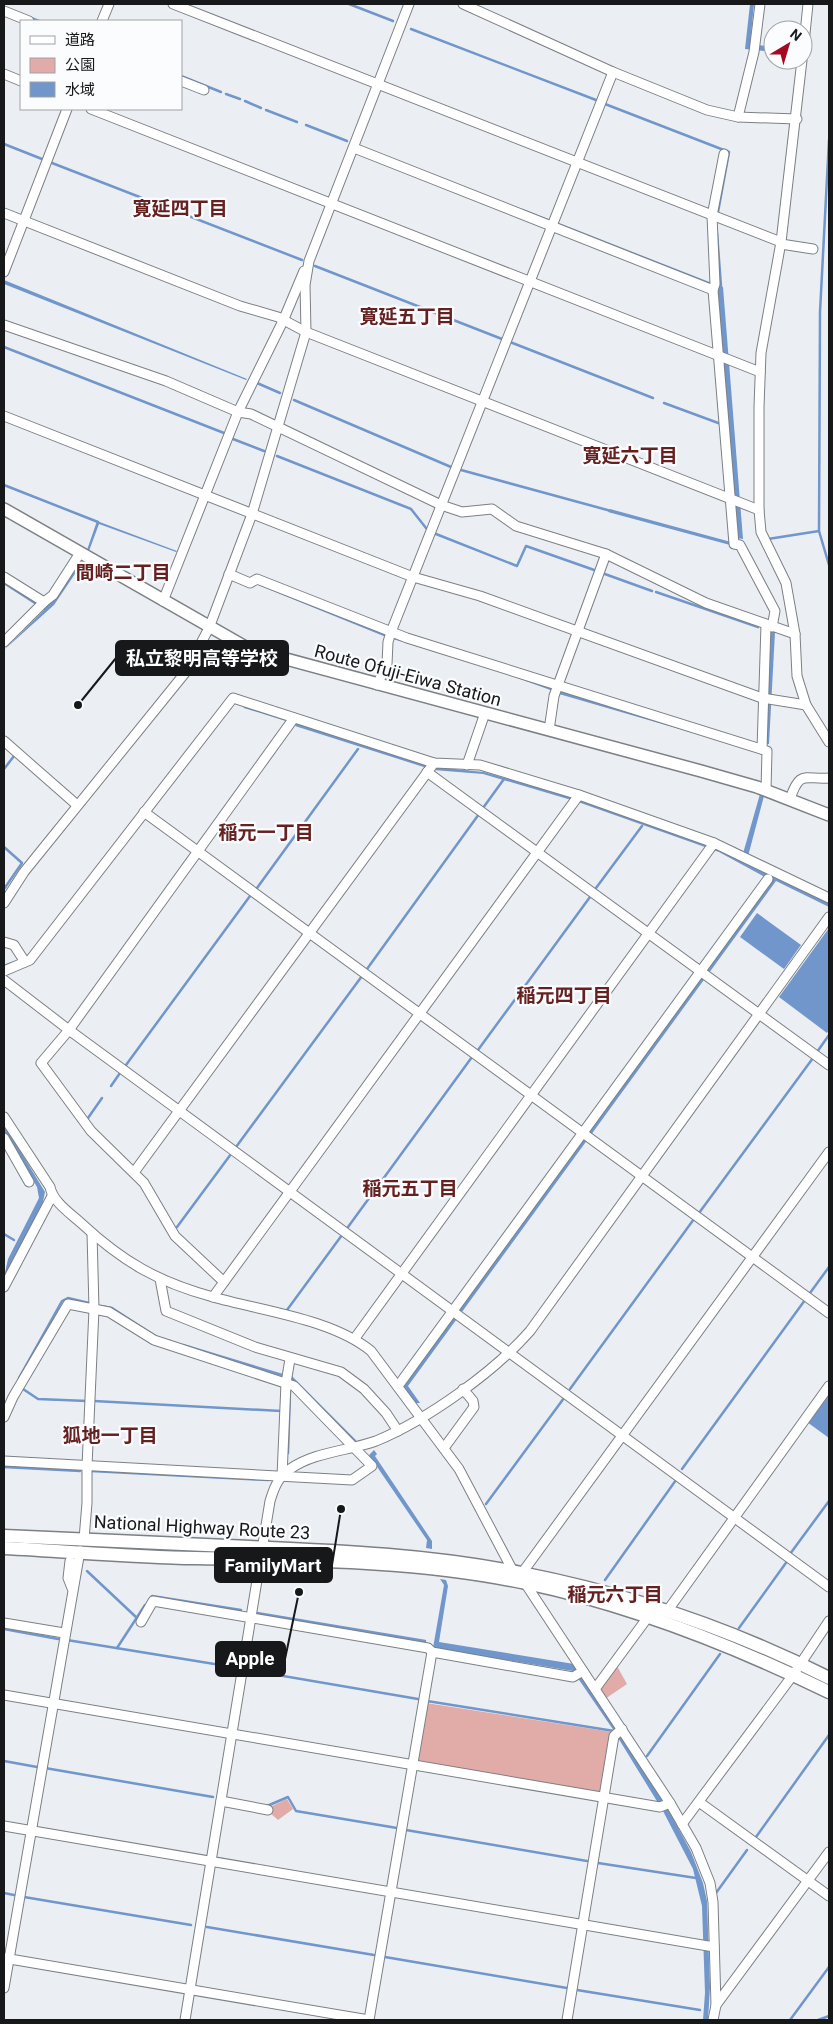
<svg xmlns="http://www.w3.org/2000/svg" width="833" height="2024" font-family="Roboto,'Noto Sans JP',sans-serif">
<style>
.green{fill:#e1aba7}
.water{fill:#7096cb}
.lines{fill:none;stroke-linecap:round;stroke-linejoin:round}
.stream{stroke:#7096cb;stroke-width:2.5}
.minor-casing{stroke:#7c8084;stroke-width:11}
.major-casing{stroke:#7c8084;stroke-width:14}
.highway-casing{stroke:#7c8084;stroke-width:15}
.minor{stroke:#fff;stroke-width:9}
.major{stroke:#fff;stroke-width:11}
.highway{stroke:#fff;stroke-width:12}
.labels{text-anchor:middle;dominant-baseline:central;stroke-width:4.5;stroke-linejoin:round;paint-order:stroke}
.street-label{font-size:18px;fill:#17181a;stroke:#fafcfe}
.neighbourhood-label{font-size:19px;font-weight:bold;fill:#652020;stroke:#fafcfe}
.leader{fill:none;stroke:#17181a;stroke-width:2}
.callout-dot{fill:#17181a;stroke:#fafcfe;stroke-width:2}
.callout{fill:#17181a;stroke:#17181a;stroke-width:2}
.callout-label{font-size:19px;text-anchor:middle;font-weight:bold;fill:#fff}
</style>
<rect width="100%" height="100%" fill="#ebeff4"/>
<g class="green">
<path d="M617,1666L627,1684L605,1699L599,1689Z"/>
<path d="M426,1703L612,1732L600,1791L598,1794L418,1763L416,1761Z"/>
<path d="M287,1799L293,1809L278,1820L269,1812L270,1807Z"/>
</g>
<g class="water">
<path d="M750,4H754L750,44L773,47V52L745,49Z"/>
<path d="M4,280L247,379L246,380L4,284Z"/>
<path d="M721,286L723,287L743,539L737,538L717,288Z"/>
<path d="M610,509L731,542L730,545L608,512Z"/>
<path d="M97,521L177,551L176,552L99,524L89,551L87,550Z"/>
<path d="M79,560L83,562L54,605L4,650L44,610L43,608Z"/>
<path d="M259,582L554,688L553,691L493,669L386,637L258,585Z"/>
<path d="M771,631L775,632L769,744H766Z"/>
<path d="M559,691L760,751L762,753L559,694Z"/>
<path d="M297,723L434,767L484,772L582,800L742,857L760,794L764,796L747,860L773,876L829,903V907L776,881L408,1386L420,1403H414L402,1385L765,877L719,852L578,802L483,774L433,770L295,726Z"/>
<path d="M757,913L801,945L784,969L740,937Z"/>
<path d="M829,928V1030L827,1033L779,997Z"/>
<path d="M4,1124L45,1192L42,1206L4,1277L8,1259L39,1198L37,1187L4,1132Z"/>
<path d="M829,1392V1438L807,1422Z"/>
<path d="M374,1450L377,1454L375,1456L432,1541V1549L426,1548L427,1540L369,1455Z"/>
<path d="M440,1579L446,1580L448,1586L439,1642L574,1664L668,1809L691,1852L703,1883L707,1901L710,1987L708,2020H703L705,1993L702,1906L693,1869L663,1811L612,1728L573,1671L433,1648L444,1585Z"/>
</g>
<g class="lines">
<g class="stream">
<path d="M349,4L393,21"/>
<path d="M31,18L39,21"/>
<path d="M411,29L596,100"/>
<path d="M181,76L221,92"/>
<path d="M226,94L240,99"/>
<path d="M245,101L261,108"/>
<path d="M605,104L729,152L718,212"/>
<path d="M266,110L297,122"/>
<path d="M306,125L347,141"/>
<path d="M829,140L820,312L819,531L829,565"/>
<path d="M4,144L42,159"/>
<path d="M52,163L302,260"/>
<path d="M522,210L550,221"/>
<path d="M558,224L711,284"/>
<path d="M717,233L721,286L719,288"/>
<path d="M315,266L502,339"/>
<path d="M510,342L653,398"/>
<path d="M4,347L224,433"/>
<path d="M257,383L280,393"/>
<path d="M294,400L451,467"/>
<path d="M664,403L721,424"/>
<path d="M233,439L264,451"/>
<path d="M277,456L411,509L426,528"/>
<path d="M461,470L611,511"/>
<path d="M4,485L98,522"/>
<path d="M436,534L517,566L526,546L597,571"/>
<path d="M768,539L819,531"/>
<path d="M602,573L652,591"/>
<path d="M4,583L38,605"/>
<path d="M656,592L758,627"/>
<path d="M245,707L287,720"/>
<path d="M4,769L14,756"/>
<path d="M483,808L504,779"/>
<path d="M4,847L22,863L4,889"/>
<path d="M257,888L358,749"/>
<path d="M596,888L642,826"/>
<path d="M4,966L15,962"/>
<path d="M367,969L479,814"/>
<path d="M478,1050L590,897"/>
<path d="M817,1052L829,1035"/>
<path d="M126,1065L250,896"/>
<path d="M111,1086L120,1073"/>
<path d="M88,1118L102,1098"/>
<path d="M236,1147L362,976"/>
<path d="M699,1213L813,1058"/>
<path d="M177,1227L231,1154"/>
<path d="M348,1227L472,1057"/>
<path d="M4,1234L14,1240"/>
<path d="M810,1293L829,1267"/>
<path d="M101,1306L112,1308L158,1338L170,1341"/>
<path d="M287,1310L342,1235"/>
<path d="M183,1345L282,1375"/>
<path d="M291,1377L355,1441"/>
<path d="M19,1378L62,1301L68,1298L89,1303"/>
<path d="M23,1389L38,1399L87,1401"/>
<path d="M570,1389L694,1219"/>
<path d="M94,1401L281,1411"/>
<path d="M288,1453L290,1390"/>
<path d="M4,1467L80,1471"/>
<path d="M682,1469L805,1300"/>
<path d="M91,1471L268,1480"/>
<path d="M486,1504L564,1398"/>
<path d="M790,1554L829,1501"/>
<path d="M87,1571L137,1618"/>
<path d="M605,1580L676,1480"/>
<path d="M150,1599L152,1596L241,1610"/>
<path d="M257,1613L425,1641"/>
<path d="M739,1628L788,1560"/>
<path d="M4,1629L58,1639"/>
<path d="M67,1640L239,1668"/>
<path d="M117,1648L145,1605"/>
<path d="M248,1670L418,1699"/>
<path d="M427,1701L614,1731"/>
<path d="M647,1756L720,1654"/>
<path d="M4,1761L37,1767"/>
<path d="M45,1768L213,1797"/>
<path d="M267,1806L288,1797L296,1811L397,1828"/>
<path d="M406,1830L587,1861"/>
<path d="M756,1837L829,1735"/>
<path d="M598,1863L696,1878"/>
<path d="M4,1893L14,1895"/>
<path d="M716,1893L747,1850"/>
<path d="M24,1897L191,1925"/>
<path d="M207,1927L374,1955"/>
<path d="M385,1957L567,1988"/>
<path d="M577,1990L700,2010"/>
<path d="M790,2020L829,1967"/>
<path d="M818,2020L829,2016"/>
</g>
<defs>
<g id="minor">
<path d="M173,4L781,242"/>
<path d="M463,4L613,72L707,110L738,117L797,119"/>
<path d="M4,11L29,21"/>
<path d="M102,21L109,4"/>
<path d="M803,53L808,4"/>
<path d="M802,60L781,242L761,353L759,407V510L761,532L786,583L795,634L797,676L806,705L829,742"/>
<path d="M4,74L21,81"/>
<path d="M181,81L204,90"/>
<path d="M91,109L760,372"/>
<path d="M738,117L754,52L760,4"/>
<path d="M354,148L713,290"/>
<path d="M724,154L712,216L715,284L713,290L734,544L740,545L775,611L772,627"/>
<path d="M4,213L240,306L278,317L306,332L759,510"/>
<path d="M781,244L813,249"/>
<path d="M4,272L67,109"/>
<path d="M4,325L166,381L238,412L251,414L441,505L462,512L492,509L516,526L606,554L706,603L795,634"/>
<path d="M4,416L413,577L480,596L762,698L806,705"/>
<path d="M229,574L250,583L257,579L407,638L767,751L766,790"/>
<path d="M4,577L44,602L4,642"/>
<path d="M163,601L238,412L283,321L304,271"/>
<path d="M44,602L53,595L80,553"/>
<path d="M377,685L387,664L388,642L391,632L613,72"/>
<path d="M549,730L554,696L606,554"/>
<path d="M4,741L77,805"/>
<path d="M762,749L766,625"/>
<path d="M467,765L485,713"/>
<path d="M427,772L829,1065"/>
<path d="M790,799C800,769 805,780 829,778"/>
<path d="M144,812L829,1313"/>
<path d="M4,903L24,872L185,673L209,628L252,514L306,332L305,285L309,261L409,4"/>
<path d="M4,942L14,945L25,962"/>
<path d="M4,971L30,960L233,698L434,763L480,765L579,795L714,843L829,898"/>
<path d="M4,980L69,1030L829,1587"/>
<path d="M4,1117L50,1187C53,1202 70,1213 81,1223C123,1262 158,1282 213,1297C262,1311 332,1319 371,1351L459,1469L513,1571"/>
<path d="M4,1138L29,1182"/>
<path d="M135,1171L434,763"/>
<path d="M160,1279L166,1311L255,1347L341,1372L364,1389L386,1413L398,1431"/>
<path d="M224,1282L175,1236L144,1183L91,1131L41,1063L69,1030L294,718"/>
<path d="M4,1287L52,1196"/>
<path d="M213,1297L579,795"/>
<path d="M355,1338L714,843"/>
<path d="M398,1386L768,879"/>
<path d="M4,1417L13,1397L68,1304L109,1312L154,1340L294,1386L372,1466L352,1480L4,1461"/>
<path d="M444,1448L474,1407L473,1401L463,1389"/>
<path d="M282,1476L286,1383L290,1359"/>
<path d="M84,1539L87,1503V1466L94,1309L92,1233"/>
<path d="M70,1561L68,1578L72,1588"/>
<path d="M522,1573L829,1152"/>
<path d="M525,1583L670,1803L696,1848L710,1883L713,1902L716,2005L713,2020"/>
<path d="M668,1610L829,1386"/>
<path d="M141,1622L153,1601L428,1648L432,1652L573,1677L583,1671"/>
<path d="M4,1623L64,1633"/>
<path d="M595,1689L648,1617"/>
<path d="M4,1695L660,1807L670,1803"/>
<path d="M221,1801L268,1810"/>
<path d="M699,1802L829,1896"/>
<path d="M682,1824L793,1675L829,1621"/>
<path d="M4,1826L714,1947"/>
<path d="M4,1958L369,2020"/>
<path d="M4,1988L80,1551"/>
<path d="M716,2005L829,1852"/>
<path d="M185,2020L270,1501C274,1488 278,1477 290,1469C314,1452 348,1451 376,1441C427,1420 494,1372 530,1331L829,917"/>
<path d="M369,2020L432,1652"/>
<path d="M567,2020L614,1736L622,1729"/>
</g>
<path id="major" d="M4,509L249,649L701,771L757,787L829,815"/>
<g id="highway">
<path d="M4,1536C86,1539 168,1543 250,1547C341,1551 431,1555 521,1573C628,1594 732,1629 829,1678"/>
<path d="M4,1548C67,1551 131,1557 195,1558C304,1560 418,1560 526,1583C631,1605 732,1645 829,1692"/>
</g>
</defs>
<use href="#minor" class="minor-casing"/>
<use href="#major" class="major-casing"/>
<use href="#highway" class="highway-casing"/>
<use href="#minor" class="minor"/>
<use href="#major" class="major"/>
<use href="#highway" class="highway"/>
</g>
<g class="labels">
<g class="street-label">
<text transform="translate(408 675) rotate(15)">Route Ofuji-Eiwa Station</text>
<text transform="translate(202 1527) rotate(3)">National Highway Route 23</text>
</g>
<g class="neighbourhood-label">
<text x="180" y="208">寛延四丁目</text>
<text x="407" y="316">寛延五丁目</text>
<text x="630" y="455">寛延六丁目</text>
<text x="123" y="572">間崎二丁目</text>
<text x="266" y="832">稲元一丁目</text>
<text x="564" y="995">稲元四丁目</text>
<text x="410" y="1188">稲元五丁目</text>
<text x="110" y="1435">狐地一丁目</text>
<text x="615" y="1594">稲元六丁目</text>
</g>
</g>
<path class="leader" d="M78 705L116 658M341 1509L332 1565M299 1592L285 1659"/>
<g class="callout-dot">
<circle cx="78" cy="705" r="5"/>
<circle cx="341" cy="1509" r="5"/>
<circle cx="299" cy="1592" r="5"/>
</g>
<g class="callout">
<rect x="116" y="641" width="172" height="34" rx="5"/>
<rect x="215" y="1548" width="117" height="34" rx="5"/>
<rect x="216" y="1642" width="69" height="34" rx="5"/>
</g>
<g class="callout-label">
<text x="202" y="665">私立黎明高等学校</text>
<text x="273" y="1572">FamilyMart</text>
<text x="250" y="1665">Apple</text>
</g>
<rect width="833" height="2024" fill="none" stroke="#17181a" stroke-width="10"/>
<rect x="20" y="20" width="162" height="90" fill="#fafcfe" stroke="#9fa1a3"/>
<rect x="30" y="36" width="25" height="8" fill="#ffffff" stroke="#9fa1a3"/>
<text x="65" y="45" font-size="15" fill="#17181a">道路</text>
<rect x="30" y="58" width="25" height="15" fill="#e1aba7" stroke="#9fa1a3"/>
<text x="65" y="70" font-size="15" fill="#17181a">公園</text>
<rect x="30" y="82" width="25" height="15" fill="#7096cb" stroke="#9fa1a3"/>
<text x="65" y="95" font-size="15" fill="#17181a">水域</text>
<g transform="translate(788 45) rotate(38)"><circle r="24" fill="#fafcfe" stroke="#9fa1a3"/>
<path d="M0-4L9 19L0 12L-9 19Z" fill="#a40920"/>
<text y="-8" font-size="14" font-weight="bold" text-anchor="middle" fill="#17181a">N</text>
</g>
</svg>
